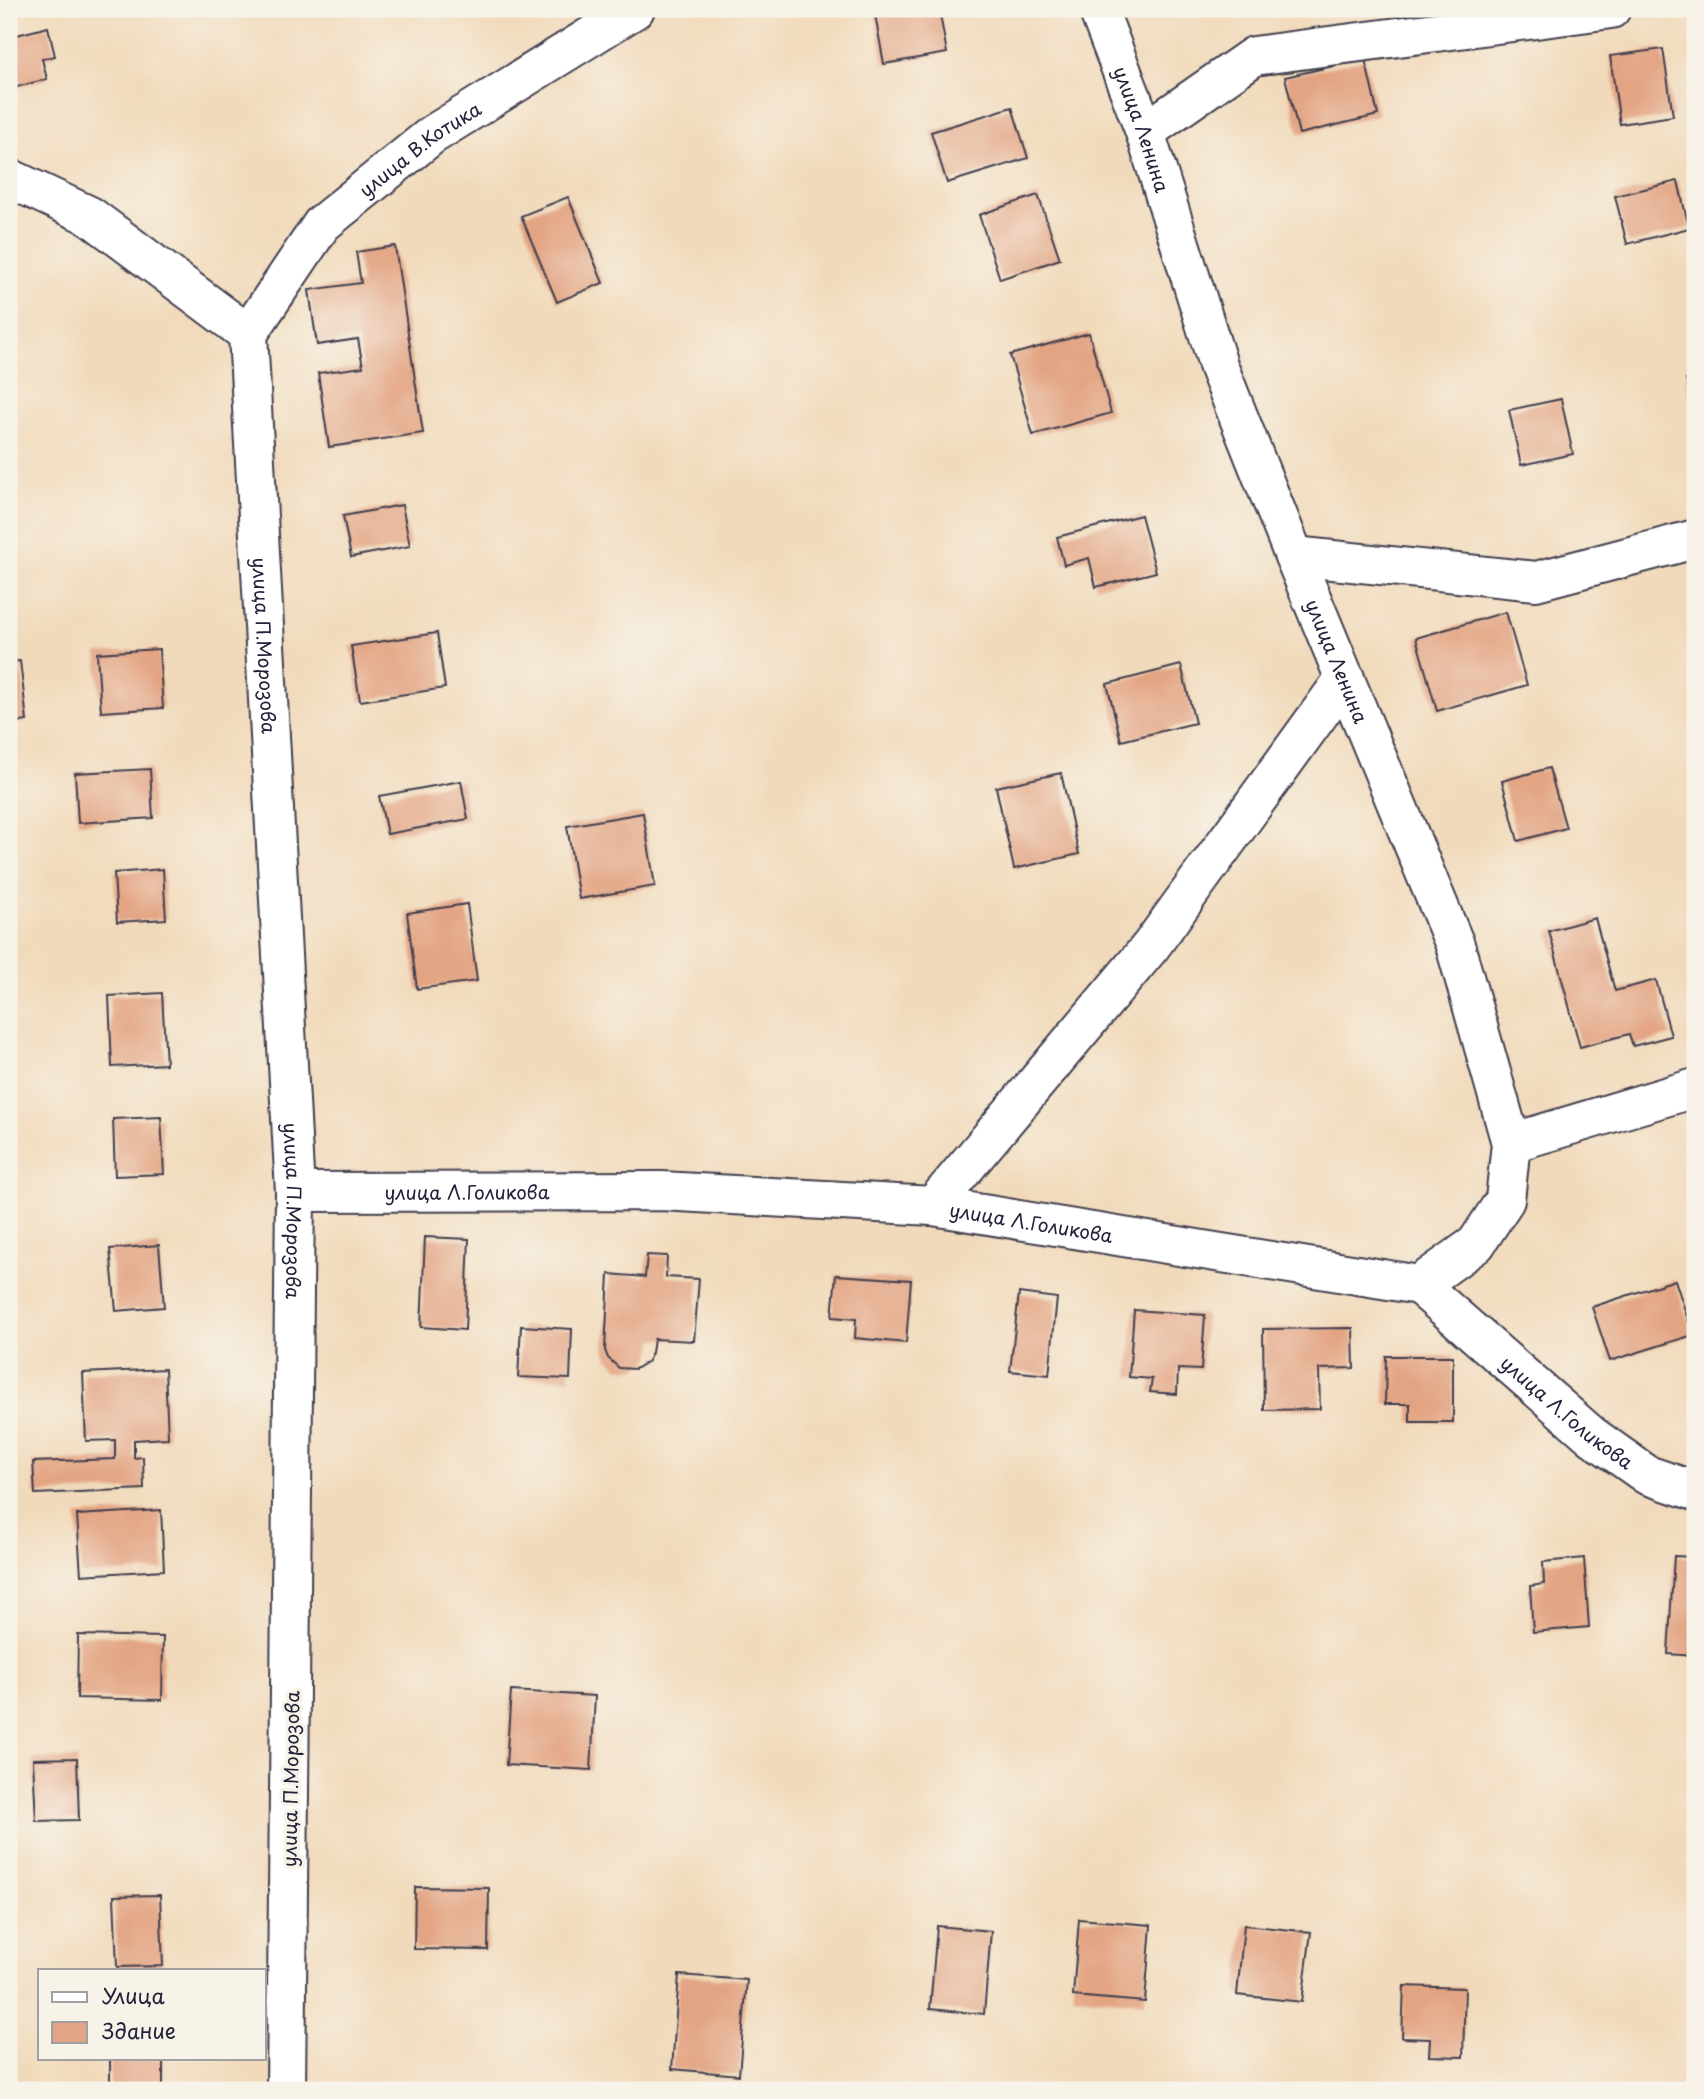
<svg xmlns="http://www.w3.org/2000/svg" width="1704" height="2099" font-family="'Playpen Sans',sans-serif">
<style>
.building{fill:#e3a483}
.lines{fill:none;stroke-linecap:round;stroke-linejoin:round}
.minor-casing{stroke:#413e4e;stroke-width:42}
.minor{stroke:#fff;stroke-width:38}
.labels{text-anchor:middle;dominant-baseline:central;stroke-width:7;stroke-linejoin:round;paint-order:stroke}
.street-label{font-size:19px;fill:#22223b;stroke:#f7f3e8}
</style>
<rect width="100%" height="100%" fill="#f7f3e8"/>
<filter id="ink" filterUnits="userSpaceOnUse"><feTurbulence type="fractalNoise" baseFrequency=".0143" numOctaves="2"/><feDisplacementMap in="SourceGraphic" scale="14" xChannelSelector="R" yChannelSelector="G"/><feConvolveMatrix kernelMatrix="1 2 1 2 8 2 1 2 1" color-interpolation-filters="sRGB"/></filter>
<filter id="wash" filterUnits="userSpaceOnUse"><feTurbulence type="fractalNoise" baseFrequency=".00686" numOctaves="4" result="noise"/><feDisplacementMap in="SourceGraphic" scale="28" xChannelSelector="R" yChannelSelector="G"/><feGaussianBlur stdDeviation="1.57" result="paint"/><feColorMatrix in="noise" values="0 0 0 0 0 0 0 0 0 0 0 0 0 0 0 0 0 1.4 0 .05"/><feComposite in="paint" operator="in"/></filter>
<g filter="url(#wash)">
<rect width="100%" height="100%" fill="#f1dabb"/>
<g id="blocks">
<g class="building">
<path d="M874,9H939L947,53L884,64Z"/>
<path d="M48,27L55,56L42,59L47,79L9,89V37Z"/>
<path d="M1663,49L1673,116L1620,124L1610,56Z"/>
<path d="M1365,59L1378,115L1299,134L1285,77Z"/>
<path d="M1012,107L1028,158L947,183L931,132Z"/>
<path d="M1678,181L1689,228L1627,244L1615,196Z"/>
<path d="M1038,195L1060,259L1000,279L979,215Z"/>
<path d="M568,197L603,283L557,302L521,216Z"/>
<path d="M395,246L423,433L329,447L318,373L363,367L358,339L317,345L309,290L361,283L356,252Z"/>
<path d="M1089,333L1111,413L1033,435L1010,355Z"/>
<path d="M1695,377V408L1686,380Z"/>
<path d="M1561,399L1573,454L1521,465L1509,410Z"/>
<path d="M402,505L410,546L351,557L343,516Z"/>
<path d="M1141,515L1156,572L1096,587L1089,558L1064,565L1057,537Z"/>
<path d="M1506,612L1527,685L1437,711L1416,638Z"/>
<path d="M437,633L445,688L360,701L351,646Z"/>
<path d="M159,649L163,708L101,712L97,653Z"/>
<path d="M20,661L27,721L9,724V662Z"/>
<path d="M1181,665L1195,723L1121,741L1107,684Z"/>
<path d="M1549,768L1566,828L1518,841L1502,781Z"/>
<path d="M150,769L153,818L78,823L75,773Z"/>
<path d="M1061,773L1079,854L1014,869L996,787Z"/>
<path d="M461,781L468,819L387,834L379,796Z"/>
<path d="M643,813L655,886L579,899L567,826Z"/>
<path d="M163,869L166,919L117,922L114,873Z"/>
<path d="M467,904L477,981L417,989L407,913Z"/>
<path d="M1595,918L1615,991L1656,980L1671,1036L1633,1046L1629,1034L1580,1047L1549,931Z"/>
<path d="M162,993L166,1064L112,1067L109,996Z"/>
<path d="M161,1117L164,1174L115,1176L113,1119Z"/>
<path d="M425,1237L469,1239L465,1330L421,1327Z"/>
<path d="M159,1245L164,1307L116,1311L110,1249Z"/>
<path d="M647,1255L667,1256L666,1277L699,1279L694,1341L654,1339L652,1353L648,1361L635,1369L619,1368L608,1358L605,1350L609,1274L645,1277Z"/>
<path d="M836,1275L911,1280L906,1343L855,1338L856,1319L832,1317Z"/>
<path d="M1675,1280L1693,1335L1610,1361L1592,1307Z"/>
<path d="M1019,1293L1057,1298L1049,1375L1010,1371Z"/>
<path d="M1134,1310L1205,1315L1201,1370L1178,1369L1177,1394L1150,1392L1152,1379L1129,1377Z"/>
<path d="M521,1326L572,1329L570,1379L518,1377Z"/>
<path d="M1353,1328L1354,1368L1319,1369L1320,1409L1264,1410L1263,1329Z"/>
<path d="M1386,1356H1453V1422H1410V1404H1385Z"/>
<path d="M165,1369L168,1438L134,1440V1458L143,1457L144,1489L35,1494L33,1462L115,1459V1440L86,1441L83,1373Z"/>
<path d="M161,1510L164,1570L81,1575L77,1515Z"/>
<path d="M1674,1556L1695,1557V1656L1668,1654Z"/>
<path d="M1584,1558L1589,1627L1533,1632L1530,1586L1544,1584L1543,1562Z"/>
<path d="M78,1635L163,1637L162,1700L77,1698Z"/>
<path d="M511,1691L595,1696L591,1770L506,1765Z"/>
<path d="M77,1758L79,1820L36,1821L33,1759Z"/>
<path d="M415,1887L489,1888L488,1950L414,1949Z"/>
<path d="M160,1895L163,1966L117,1967L114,1896Z"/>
<path d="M1079,1919L1151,1925L1145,2002L1073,1996Z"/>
<path d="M1244,1925L1311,1932L1302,2002L1237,1995Z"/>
<path d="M937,1926L991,1931L984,2014L930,2009Z"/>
<path d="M679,1975L747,1980L739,2075L672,2069Z"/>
<path d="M1404,1986L1465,1988L1463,2057L1429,2056L1430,2039L1402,2038Z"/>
<rect x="110" y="2059" width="53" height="31"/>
</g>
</g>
</g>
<g filter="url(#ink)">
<use href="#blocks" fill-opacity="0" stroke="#413e4e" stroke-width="2"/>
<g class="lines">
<defs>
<g id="minor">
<path id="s1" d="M1098,9L1145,132L1219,368L1294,556L1455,945L1511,1143L1505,1200L1476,1244L1419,1285"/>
<path d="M1145,132L1254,56L1611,9"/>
<path d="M9,178L90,216L248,334"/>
<path id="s2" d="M248,334L295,1192L286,2090"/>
<path id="s3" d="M248,334L322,224L432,135L635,9"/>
<path d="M1294,556L1536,581L1695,539"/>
<path d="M1511,1143L1695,1088"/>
<path id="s4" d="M295,1192L661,1191L933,1206L1419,1285L1592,1436L1647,1475L1695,1491"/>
<path d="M933,1206L1151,946L1345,678"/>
</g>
</defs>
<use href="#minor" class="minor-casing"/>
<use href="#minor" class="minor"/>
</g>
</g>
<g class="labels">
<g class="street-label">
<text stroke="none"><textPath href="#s1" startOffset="128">улица Ленина</textPath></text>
<text stroke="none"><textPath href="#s3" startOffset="256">улица В.Котика</textPath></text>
<text stroke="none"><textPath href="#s2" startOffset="312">улица П.Морозова</textPath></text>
<text stroke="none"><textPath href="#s1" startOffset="695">улица Ленина</textPath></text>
<text stroke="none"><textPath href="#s4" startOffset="172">улица Л.Голикова</textPath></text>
<text stroke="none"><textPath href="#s2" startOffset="878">улица П.Морозова</textPath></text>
<text stroke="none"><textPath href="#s4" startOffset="738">улица Л.Голикова</textPath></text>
<text stroke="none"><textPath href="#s4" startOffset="1326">улица Л.Голикова</textPath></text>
<text transform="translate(290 1779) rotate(-89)">улица П.Морозова</text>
</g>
</g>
<rect width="1704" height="2099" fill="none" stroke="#f7f3e8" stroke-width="35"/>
<rect x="38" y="1969" width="228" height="91" fill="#f7f3e8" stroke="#a29fa3" stroke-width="2"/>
<rect x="52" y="1992" width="35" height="10" fill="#ffffff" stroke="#a29fa3" stroke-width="2"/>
<text x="102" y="2004" font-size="21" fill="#22223b">Улица</text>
<rect x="52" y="2022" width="35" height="21" fill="#e3a483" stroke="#a29fa3" stroke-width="2"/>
<text x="102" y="2039" font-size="21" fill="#22223b">Здание</text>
</svg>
